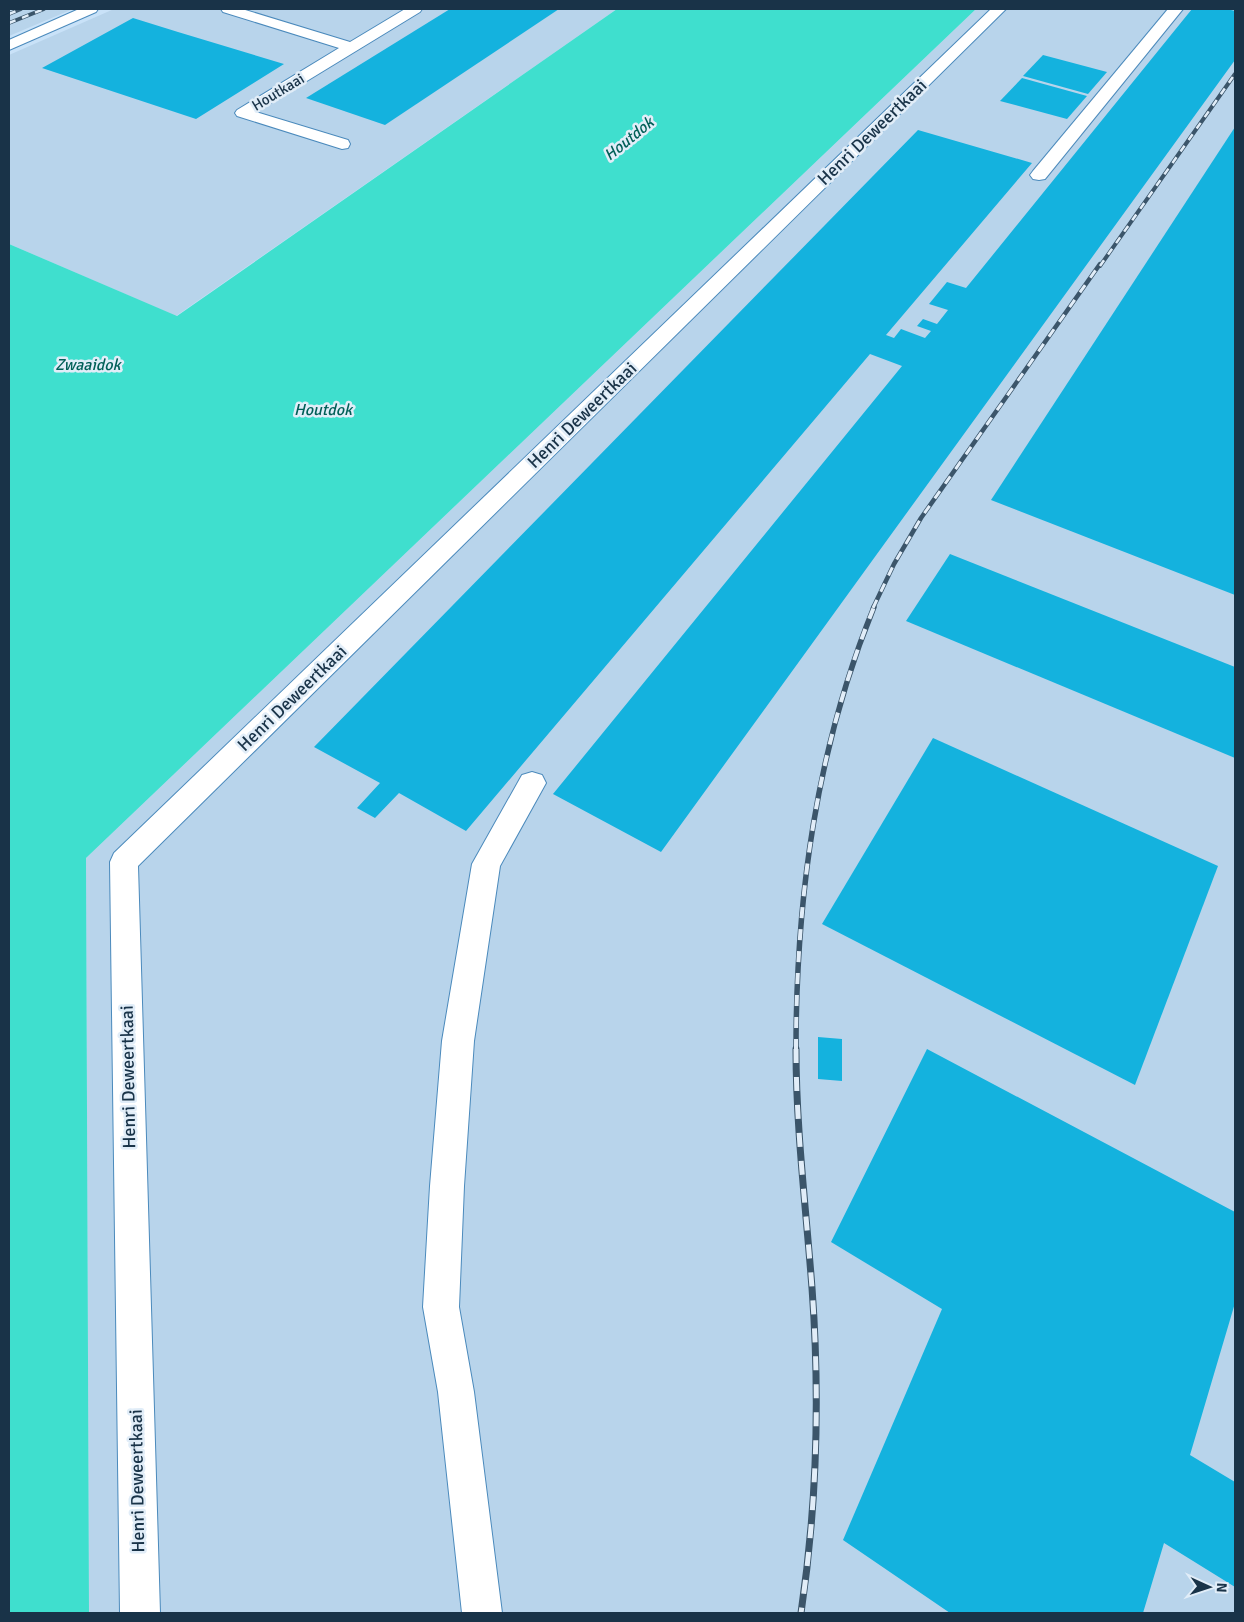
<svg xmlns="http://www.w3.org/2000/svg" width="1244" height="1622" font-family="Signika,sans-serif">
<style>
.built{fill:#b8d4eb}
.water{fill:#3fdfce}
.building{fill:#14b2de}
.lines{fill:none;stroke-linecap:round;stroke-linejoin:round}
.minor-casing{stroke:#4b8abc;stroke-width:2}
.minor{fill:#fff;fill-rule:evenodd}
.rail-far3-casing{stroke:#3b556a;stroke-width:4}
.rail-far2-casing{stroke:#3b556a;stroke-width:4.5}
.rail-far1-casing{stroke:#3b556a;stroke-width:5.5}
.rail-casing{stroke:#3b556a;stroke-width:7}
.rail-far3{stroke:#e1edf8;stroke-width:2.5;stroke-dasharray:7;stroke-linecap:butt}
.rail-far2{stroke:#e1edf8;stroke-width:3;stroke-dasharray:9;stroke-linecap:butt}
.rail-far1{stroke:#e1edf8;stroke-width:4;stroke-dasharray:11;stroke-linecap:butt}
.rail{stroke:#e1edf8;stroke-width:5;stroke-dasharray:14;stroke-linecap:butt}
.labels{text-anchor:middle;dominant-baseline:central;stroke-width:5;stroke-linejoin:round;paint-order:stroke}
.far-street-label{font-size:15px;fill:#193348;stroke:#e1edf8}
.far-water-label{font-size:16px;font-style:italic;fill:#005f57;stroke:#e1edf8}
.street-label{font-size:18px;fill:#193348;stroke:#e1edf8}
</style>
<rect width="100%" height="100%" fill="#c9e2f8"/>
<g class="built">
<path d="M9,9H73L9,36Z"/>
<path d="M114,9H617L176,316L9,244V55Z"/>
<path d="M976,9H1235V1613H89L86,858Z"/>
</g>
<path class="water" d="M617,9H976L86,858L89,1613H9V244L177,316Z"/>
<g class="building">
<path d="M450,9H559L385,125L306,98Z"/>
<path d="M1192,9H1227L1235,11V60L661,852L553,794L902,366L870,354L466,831L399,793L375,818L357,808L380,783L314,747L918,130L1032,163L886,335L894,338L901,329L925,338L931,331L917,326L923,319L937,324L948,310L929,304L947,282L966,288Z"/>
<path d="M133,18L178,32L284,64L196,119L42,68Z"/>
<path d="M1043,55L1107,72L1088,94L1023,76Z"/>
<path d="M1022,78L1087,96L1067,119L1000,101Z"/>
<path d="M1235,127V595L991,500Z"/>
<path d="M950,554L1235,667V758L906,621Z"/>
<path d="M933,738L1218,866L1135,1085L822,924Z"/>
<path d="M818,1037L842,1039V1081L818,1079Z"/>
<path d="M927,1049L1235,1212V1303L1190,1455L1235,1482V1587L1164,1543L1143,1613H950L843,1540L942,1309L831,1242Z"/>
</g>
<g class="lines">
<defs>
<g id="minor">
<path d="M79,9H98L96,12L9,50V40Z"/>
<path d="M221,9H242L350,42L405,9H422L420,12L256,112L348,140L350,144L348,148L342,149L237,116L235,113L237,110L339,48L223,12Z"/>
<path d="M991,9H1006L138,866L160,1613H120L110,862L114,853Z"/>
<path d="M1168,9H1183L1045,179L1039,180L1033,179L1030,175L1033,171Z"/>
<path d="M532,772L542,775L546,783L500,866L474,1041L464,1186L459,1307L474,1392L502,1613H462L438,1392L423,1307L430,1186L442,1041L472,864L522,775Z"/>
</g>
</defs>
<use href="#minor" class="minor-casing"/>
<use href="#minor" class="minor"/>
<defs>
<g id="rail-far3">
<path d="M9,14L21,9"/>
<path d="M9,23L44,9"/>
<path d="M1100,266L1235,74"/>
</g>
<path id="rail-far2" d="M873,608L894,564L921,518L1100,264"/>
<path id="rail-far1" d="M796,1050C796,898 816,749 874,607"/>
<path id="rail" d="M796,1049C796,1129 806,1208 812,1288C820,1396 817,1505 801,1613"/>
</defs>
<use href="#rail-far3" class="rail-far3-casing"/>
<use href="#rail-far2" class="rail-far2-casing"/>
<use href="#rail-far1" class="rail-far1-casing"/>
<use href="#rail" class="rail-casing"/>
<use href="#rail-far3" class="rail-far3"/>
<use href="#rail-far2" class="rail-far2"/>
<use href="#rail-far1" class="rail-far1"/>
<use href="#rail" class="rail"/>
</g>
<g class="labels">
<g class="far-street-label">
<text transform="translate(278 92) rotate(-31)">Houtkaai</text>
</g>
<g class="far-water-label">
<text transform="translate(629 139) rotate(-39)">Houtdok</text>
<text x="88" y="365">Zwaaidok</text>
<text x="323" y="410">Houtdok</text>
</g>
<g class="street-label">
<text transform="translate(872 132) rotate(-44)">Henri Deweertkaai</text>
<text transform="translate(582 415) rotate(-44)">Henri Deweertkaai</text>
<text transform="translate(292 698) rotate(-44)">Henri Deweertkaai</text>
<text transform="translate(128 1077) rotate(-91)">Henri Deweertkaai</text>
<text transform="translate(137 1481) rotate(-91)">Henri Deweertkaai</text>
</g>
</g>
<rect width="1244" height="1622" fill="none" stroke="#193348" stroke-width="20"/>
<g transform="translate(1209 1587) rotate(93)" stroke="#e1edf8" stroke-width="4" paint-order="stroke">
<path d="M0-4L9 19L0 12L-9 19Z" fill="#193348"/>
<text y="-8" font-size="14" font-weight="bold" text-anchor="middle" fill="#193348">N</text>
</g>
</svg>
